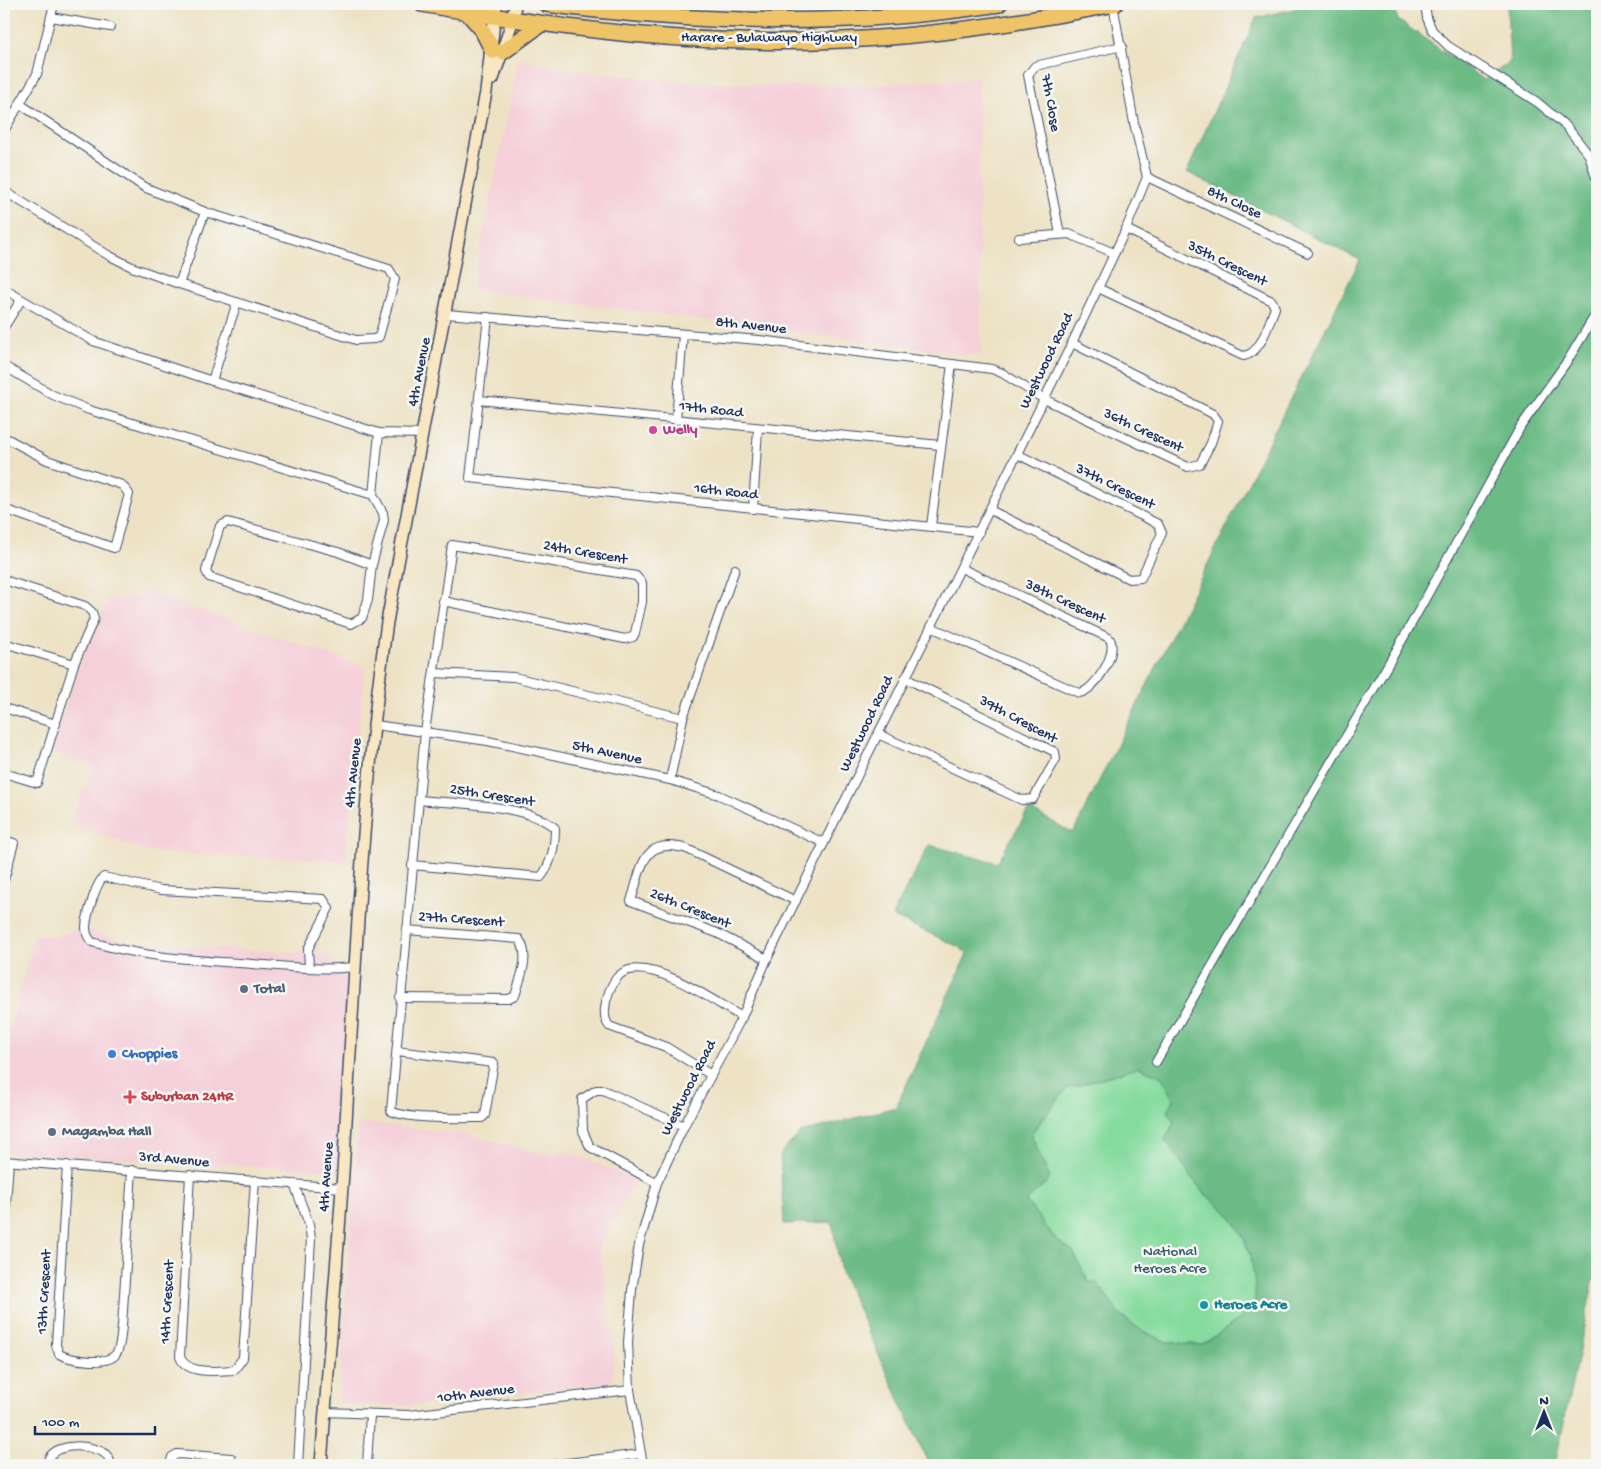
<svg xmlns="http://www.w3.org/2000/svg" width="1601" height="1469" font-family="'Gochi Hand',sans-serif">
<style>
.built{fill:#f5cfd9}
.green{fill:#85db9e;stroke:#50857e}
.forest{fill:#6cbb85;stroke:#447572;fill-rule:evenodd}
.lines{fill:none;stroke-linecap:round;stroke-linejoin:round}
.street-casing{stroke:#3a4a6d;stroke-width:10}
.secondary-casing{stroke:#3a4a6d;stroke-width:14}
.highway-casing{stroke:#3a4a6d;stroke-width:18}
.street{stroke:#fff;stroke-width:8}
.secondary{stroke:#f9e7c3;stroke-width:11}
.highway{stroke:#efc469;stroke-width:15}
.hotel-dot{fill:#d1479c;stroke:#f6f6f2;stroke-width:2}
.service-dot{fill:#5c6f8a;stroke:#f6f6f2;stroke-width:2}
.shop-dot{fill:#3f7fe0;stroke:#f6f6f2;stroke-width:2}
.health-dot{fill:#e0444e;stroke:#f6f6f2;stroke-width:2}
.culture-dot{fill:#0f9aa8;stroke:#f6f6f2;stroke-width:2}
.labels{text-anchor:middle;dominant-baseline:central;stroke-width:5;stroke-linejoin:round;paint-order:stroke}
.street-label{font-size:15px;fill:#1b2f5e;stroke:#f6f6f2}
.hotel-label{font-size:15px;font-weight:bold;fill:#b23c85;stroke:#f6f6f2;text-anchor:start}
.service-label{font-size:15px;font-weight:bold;fill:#4e5e75;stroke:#f6f6f2;text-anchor:start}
.shop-label{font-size:15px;font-weight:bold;fill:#366cbe;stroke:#f6f6f2;text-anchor:start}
.health-label{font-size:15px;font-weight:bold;fill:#be3a42;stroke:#f6f6f2;text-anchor:start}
.park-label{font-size:15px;fill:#365a6e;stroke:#f6f6f2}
.culture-label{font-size:15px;font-weight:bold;fill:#0d838f;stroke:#f6f6f2;text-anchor:start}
</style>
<rect width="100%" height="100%" fill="#f6f6f2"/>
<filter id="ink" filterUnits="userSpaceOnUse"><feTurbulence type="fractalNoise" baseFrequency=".02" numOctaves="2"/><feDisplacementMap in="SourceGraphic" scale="10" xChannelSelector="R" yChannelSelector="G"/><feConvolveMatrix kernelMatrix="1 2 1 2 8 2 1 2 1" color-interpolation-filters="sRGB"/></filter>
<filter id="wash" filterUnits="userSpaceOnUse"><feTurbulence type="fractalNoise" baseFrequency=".0096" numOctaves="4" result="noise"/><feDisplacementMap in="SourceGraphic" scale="20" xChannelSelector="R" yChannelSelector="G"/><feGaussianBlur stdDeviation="1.12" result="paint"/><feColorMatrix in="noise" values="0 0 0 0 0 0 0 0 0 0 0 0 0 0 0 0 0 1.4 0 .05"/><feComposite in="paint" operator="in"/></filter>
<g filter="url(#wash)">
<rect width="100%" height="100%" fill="#ede2c4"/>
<g class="built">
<path d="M519,58L569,70L690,83L854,86L978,78L981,356L472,290Z"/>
<path d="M150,593L365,667L345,861L150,852L70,825L92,766L51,751L85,649L107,600Z"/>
<path d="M82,928L128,942L329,955L340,976L350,978L339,1171L4,1152V1055L34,935L53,937Z"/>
<path d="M358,1122L466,1134L547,1155L566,1151L637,1180L599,1245L615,1356L612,1382L409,1406L338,1404Z"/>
</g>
<path class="green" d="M1139,1067L1162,1077L1175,1099L1174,1123L1165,1140C1179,1157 1190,1177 1204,1193C1211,1200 1220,1205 1227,1213C1249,1236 1256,1271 1256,1302L1237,1321L1202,1345L1166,1342L1141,1330L1120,1315L1097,1283L1088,1281L1072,1250L1057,1241L1026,1201L1050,1179L1031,1134L1066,1089Z"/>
<path class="forest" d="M1315,4H1393L1398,20L1484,80L1510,62L1507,4H1597V1264L1555,1465H929L841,1272L832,1222L784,1224L780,1154L800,1133L896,1107L967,954L959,947L892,916L929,845L997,863L1029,809L1073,833L1360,260L1187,172L1256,18ZM1139,1067L1162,1077L1174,1099L1168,1111L1174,1123L1165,1140C1178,1156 1189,1177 1204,1192C1211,1200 1220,1205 1227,1213C1249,1236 1256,1271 1255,1302L1237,1321L1202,1345L1166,1342L1141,1330L1120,1315L1097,1283L1088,1281L1072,1250L1057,1241L1026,1201L1050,1179L1031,1134L1066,1089Z"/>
</g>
<g filter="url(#ink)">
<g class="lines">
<defs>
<g id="street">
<path d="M1425,4L1427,18L1432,30L1448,46L1537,102L1566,126L1589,155L1597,181"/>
<path d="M51,17L110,27"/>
<path d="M4,131L37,74L54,4"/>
<path d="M1147,177L1308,253"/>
<path d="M4,191L108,255L132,267L179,284L356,340L374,339L379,337L395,279L389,269L205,212L144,187L20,104"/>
<path d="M1060,234L1028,75L1035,66L1122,46"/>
<path d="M1019,238L1069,234L1114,253"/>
<path d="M179,284L205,212"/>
<path d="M1098,288L1243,356C1261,355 1269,322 1275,308L1272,301L1126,229"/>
<path d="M4,289L93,341L212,381L379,433L423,434"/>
<path d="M446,314L759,340L992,369L1002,373L1044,399L1188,467L1200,464L1211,443L1218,421L1213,414L1072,343"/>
<path d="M488,317L470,478L979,532"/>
<path d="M4,327L21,300"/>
<path d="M4,366L53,395L89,410L373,495L379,433"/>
<path d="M212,381L237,302"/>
<path d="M479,400L940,445"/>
<path d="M676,420L683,334"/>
<path d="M4,437L47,460L122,485L129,494L114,548L4,509"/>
<path d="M753,509L758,428"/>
<path d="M990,510L1129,579L1141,578L1162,533L1158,524L1017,454"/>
<path d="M931,526L952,364"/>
<path d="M372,565L368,600L362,618L351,624L209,577L206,571L220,526L228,522L338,552L372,565L384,520L383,513L373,495"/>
<path d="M4,580L85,606L92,612L94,619L74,664L37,783L4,773"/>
<path d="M931,627L1079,693C1094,692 1120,651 1109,638L961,568"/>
<path d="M4,643L74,664"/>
<path d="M434,673L514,677L683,718L735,569"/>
<path d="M4,708L56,724"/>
<path d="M375,725L488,741L670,780L719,795L824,843"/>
<path d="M878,734L1022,800L1033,799L1056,759L1055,752L905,678"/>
<path d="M670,780L683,718"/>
<path d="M4,840L14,843L4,880"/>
<path d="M412,865L541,877C552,863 555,845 555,828C527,804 457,804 420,800"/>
<path d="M767,959L717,933L631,901C642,867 642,836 687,849L796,901"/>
<path d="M309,967L308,949L329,908L323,899L161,890L104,877C96,882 86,918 86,928C86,934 88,938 92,942C144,958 197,960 251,964C284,966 320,971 354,967"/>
<path d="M400,998L509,999L515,996C520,978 531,956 519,939L406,930"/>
<path d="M397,1051L494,1063L485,1115L482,1118C460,1118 410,1120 391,1111L425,732L452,545L636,576L642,583V602L635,633L633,637L625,639L443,601"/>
<path d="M1156,1062L1404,637L1521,426L1568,360L1597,312"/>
<path d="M711,1075L666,1047L609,1026C602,1017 605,1002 609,992C613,982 618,973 629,970C661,963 715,1002 742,1017"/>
<path d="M4,1161L342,1188"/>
<path d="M67,1165L56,1345L59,1354C70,1360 107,1366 116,1354C121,1347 121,1334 122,1326L132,1170"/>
<path d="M190,1175L180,1357C187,1375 217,1371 234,1370L243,1358L255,1180"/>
<path d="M657,1183L590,1147L583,1131L582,1099L596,1090H603L684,1126"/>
<path d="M294,1184L309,1224L311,1239L298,1465"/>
<path d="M4,1231L9,1162"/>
<path d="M324,1412L409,1415L630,1390"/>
<path d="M47,1465C49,1439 100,1444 108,1457C109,1458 111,1464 111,1465"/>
<path d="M170,1465L172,1457L177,1454L231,1458V1465"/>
<path d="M367,1465L370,1414"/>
<path d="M551,1465L641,1454"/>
<path d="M643,1465L630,1390L628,1342L632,1290L639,1245L657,1183L684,1126L742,1017L767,959L824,843L1072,343L1126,229L1147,177L1134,123L1113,4"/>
</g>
<g id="secondary">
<path d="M493,79L513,19L515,4"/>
<path d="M321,1465C329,1351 340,1236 346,1122C356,954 363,787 387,622L486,92L496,4"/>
</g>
<g id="highway">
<path d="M422,4C560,29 701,47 842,40C933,36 1026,22 1115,4"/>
<path d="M546,4C698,24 846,28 999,4"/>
<path d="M466,11L481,28L493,51"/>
<path d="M503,52L541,24"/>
</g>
</defs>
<use href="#street" class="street-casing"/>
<use href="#secondary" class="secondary-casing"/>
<use href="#highway" class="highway-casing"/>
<use href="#street" class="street"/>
<use href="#secondary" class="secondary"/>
<use href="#highway" class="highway"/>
</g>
</g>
<circle class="hotel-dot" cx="653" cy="430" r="5"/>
<g class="service-dot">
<circle cx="244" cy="989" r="5"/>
<circle cx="52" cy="1132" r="5"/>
</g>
<circle class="shop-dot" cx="112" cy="1054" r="5"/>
<path class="health-dot" d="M127.5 1089.5h5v5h5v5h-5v5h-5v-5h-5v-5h5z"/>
<circle class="culture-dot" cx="1204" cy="1305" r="5"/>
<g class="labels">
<g class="street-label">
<text x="769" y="38">Harare - Bulawayo Highway</text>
<text transform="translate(1050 103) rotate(80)">7th Close</text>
<text transform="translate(1234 203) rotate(25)">8th Close</text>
<text transform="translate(1227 264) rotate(26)">35th Crescent</text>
<text transform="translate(751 326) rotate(6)">8th Avenue</text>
<text transform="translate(1047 361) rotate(-64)">Westwood Road</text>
<text transform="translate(420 372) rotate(-79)">4th Avenue</text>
<text transform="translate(711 410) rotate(6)">17th Road</text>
<text transform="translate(1143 431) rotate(25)">36th Crescent</text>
<text transform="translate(1115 487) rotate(26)">37th Crescent</text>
<text transform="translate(726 492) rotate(6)">16th Road</text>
<text transform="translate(585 553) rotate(10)">24th Crescent</text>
<text transform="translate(1065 602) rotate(25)">38th Crescent</text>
<text transform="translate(1018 720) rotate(28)">39th Crescent</text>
<text transform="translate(867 724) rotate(-64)">Westwood Road</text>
<text transform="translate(607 753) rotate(12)">5th Avenue</text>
<text transform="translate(354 773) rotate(-84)">4th Avenue</text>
<text transform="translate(492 796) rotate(9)">25th Crescent</text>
<text transform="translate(690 909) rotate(22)">26th Crescent</text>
<text transform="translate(461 920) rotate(4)">27th Crescent</text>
<text transform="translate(689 1088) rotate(-63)">Westwood Road</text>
<text transform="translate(174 1160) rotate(5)">3rd Avenue</text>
<text transform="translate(327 1177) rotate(-86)">4th Avenue</text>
<text transform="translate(45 1292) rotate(-87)">13th Crescent</text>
<text transform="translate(168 1302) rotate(-87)">14th Crescent</text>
<text transform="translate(476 1394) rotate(-7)">10th Avenue</text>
</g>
<g class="hotel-label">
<text x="663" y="430">Welly</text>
</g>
<g class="service-label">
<text x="254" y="989">Total</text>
<text x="62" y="1132">Magamba Hall</text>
</g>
<g class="shop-label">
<text x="122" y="1054">Choppies</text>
</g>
<g class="health-label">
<text x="141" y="1097">Suburban 24HR</text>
</g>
<g class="park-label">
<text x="1170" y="1252">National<tspan x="1170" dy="17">Heroes Acre</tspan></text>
</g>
<g class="culture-label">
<text x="1214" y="1305">Heroes Acre</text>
</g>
</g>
<rect width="1601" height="1469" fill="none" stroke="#f6f6f2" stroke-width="20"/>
<g transform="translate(1544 1412)" stroke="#f6f6f2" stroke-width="4" paint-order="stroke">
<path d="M0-4L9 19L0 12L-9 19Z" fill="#1b2f5e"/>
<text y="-8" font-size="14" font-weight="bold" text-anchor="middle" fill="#1b2f5e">N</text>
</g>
<path d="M35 1426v8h120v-8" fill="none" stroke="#1b2f5e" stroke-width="2.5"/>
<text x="42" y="1426" font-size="15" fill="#1b2f5e" stroke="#f6f6f2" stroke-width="4" paint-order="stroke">100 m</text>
</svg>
